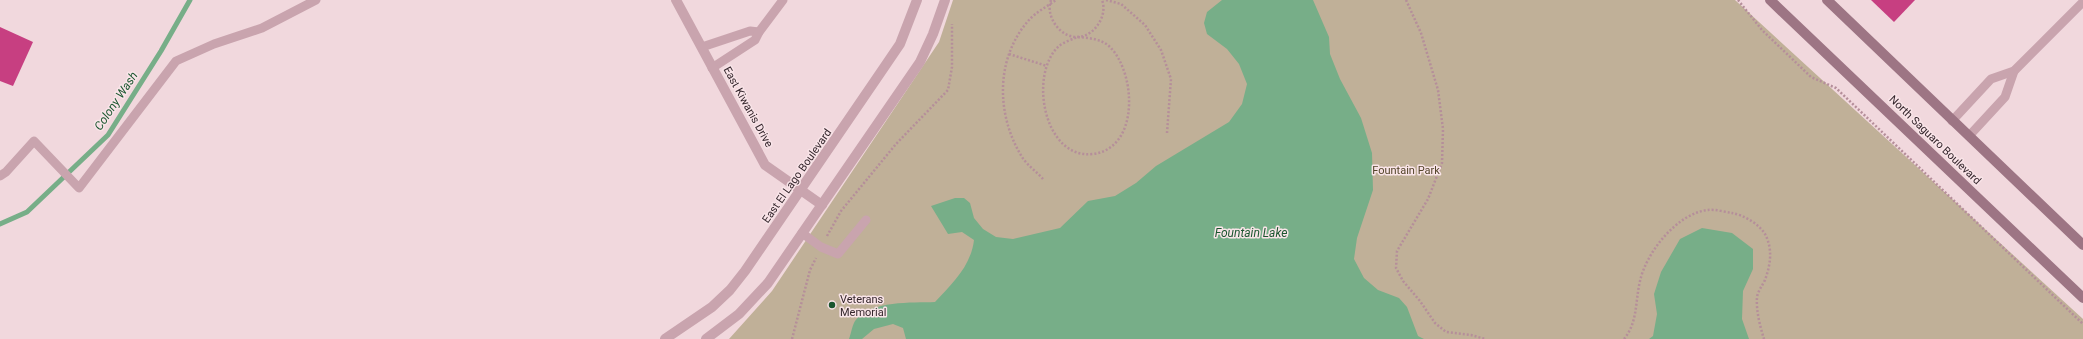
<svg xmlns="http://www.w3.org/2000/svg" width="2083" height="339" font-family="Roboto,sans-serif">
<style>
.green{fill:#c0b098}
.water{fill:#77ae88}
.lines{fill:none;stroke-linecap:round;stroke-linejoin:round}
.stream{stroke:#77ae88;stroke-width:5}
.building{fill:#c73f81}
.path{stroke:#b58e9a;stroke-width:2.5;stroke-dasharray:2 2;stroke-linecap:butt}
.service{stroke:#c9a4ae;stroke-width:9}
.minor{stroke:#c9a4ae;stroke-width:10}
.tertiary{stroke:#c9a4ae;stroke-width:10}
.secondary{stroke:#9d7584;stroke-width:10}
.poi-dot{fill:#1b562f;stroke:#f9e4e8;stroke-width:1.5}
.labels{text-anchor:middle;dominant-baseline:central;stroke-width:3;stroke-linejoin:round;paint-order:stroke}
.street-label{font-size:11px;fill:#34262c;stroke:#f9e4e8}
.park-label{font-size:11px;fill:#534429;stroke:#f9e4e8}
.poi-label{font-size:11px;fill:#34262c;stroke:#f9e4e8;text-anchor:start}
.water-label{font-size:12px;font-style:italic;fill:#1b562f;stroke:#f9e4e8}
</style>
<rect width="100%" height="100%" fill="#f1d8dd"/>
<path class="green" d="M953,0H1735L2083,319V339H729L772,291L939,42Z"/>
<g class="water">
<path d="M1222,0H1313L1329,37L1330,54L1340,79L1361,118L1372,153L1373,190L1357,238L1354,259L1364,278L1378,290L1399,298L1407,307L1418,336L1424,339H906L903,328L893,324L874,329L862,339H849C851,334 852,326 855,321C871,300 912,303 935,302C952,284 971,266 974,240L962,232L948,234L931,206L955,198H964L970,203L974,218L983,229L996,237L1013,239L1060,228L1088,201L1115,196L1136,183L1156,166L1229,122L1242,104L1247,84L1239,64L1227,49L1207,34L1204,23L1207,12Z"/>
<path d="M1702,228L1732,233L1753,249V269L1743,291L1742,319L1749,339H1649L1653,336L1657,314L1654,294L1661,272L1680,239Z"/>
</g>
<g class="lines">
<path class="stream" d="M0,224L27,212L108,135L161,51L190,0"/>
</g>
<g class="building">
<path d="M1871,0H1915L1894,22Z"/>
<path d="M0,27L33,42L13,86L0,81Z"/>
</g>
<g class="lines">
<g class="path">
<path d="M1051,0C1045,16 1060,38 1078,37C1095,36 1108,15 1102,0"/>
<path d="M1106,0L1121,4L1145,25L1161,50L1171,79L1167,133"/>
<path d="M1406,0L1421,33L1438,90L1443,129L1442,163L1428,199L1397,251L1396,268L1403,281L1420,301L1435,323L1446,332L1471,335L1485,339"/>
<path d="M1738,0L1762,30L1811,77L1836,88L2083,324"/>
<path d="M1078,37C1089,38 1102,39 1110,47C1136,73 1140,148 1093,154C1044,160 1028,74 1059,46C1064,42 1072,39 1078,37Z"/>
<path d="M1009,54L1047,66"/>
<path d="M1043,179C1037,172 1027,165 1022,157C996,115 995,58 1029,20C1036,12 1048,6 1056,0"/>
<path d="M827,236L841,211L896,144L948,90L952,67V24"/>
<path d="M792,339L810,270L816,258"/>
<path d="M1624,339C1638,322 1635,302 1640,281C1646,253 1677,213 1708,210C1715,209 1725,212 1732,213C1744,215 1761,225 1766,236C1773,251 1770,266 1765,280C1762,286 1758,291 1757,297C1756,311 1760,326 1764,339"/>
</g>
<g class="service">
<path d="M702,47L750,31L759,32"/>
<path d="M712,68L755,40L759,32L783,0"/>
<path d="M1952,121L1991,79L2014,71L2083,2"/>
<path d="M1969,136L2005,97L2014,71"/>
<path d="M0,176L6,172L34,141L79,188L176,61L214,44L262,28L316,0"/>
<path d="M802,233L821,247L838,254L866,220"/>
</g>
<path class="minor" d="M676,0L765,165L822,205"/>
<g class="tertiary">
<path d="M665,339L712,307L730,290L745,271L883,69L900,44L917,0"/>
<path d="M706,339L739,314L768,283L920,62L933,34L945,0"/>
</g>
<g class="secondary">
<path d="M1770,0L2083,298"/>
<path d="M1827,0L2083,245"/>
</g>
</g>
<circle class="poi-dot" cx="832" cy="305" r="4"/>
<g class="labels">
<g class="street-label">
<text transform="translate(748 107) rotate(61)">East Kiwanis Drive</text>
<text transform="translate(1935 140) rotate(44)">North Saguaro Boulevard</text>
<text transform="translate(797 176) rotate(-55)">East El Lago Boulevard</text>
</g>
<g class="park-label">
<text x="1406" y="170">Fountain Park</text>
</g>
<g class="poi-label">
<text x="840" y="299">Veterans<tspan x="840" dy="13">Memorial</tspan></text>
</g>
<g class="water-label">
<text transform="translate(116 101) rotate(-56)">Colony Wash</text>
<text x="1251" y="233">Fountain Lake</text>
</g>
</g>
</svg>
